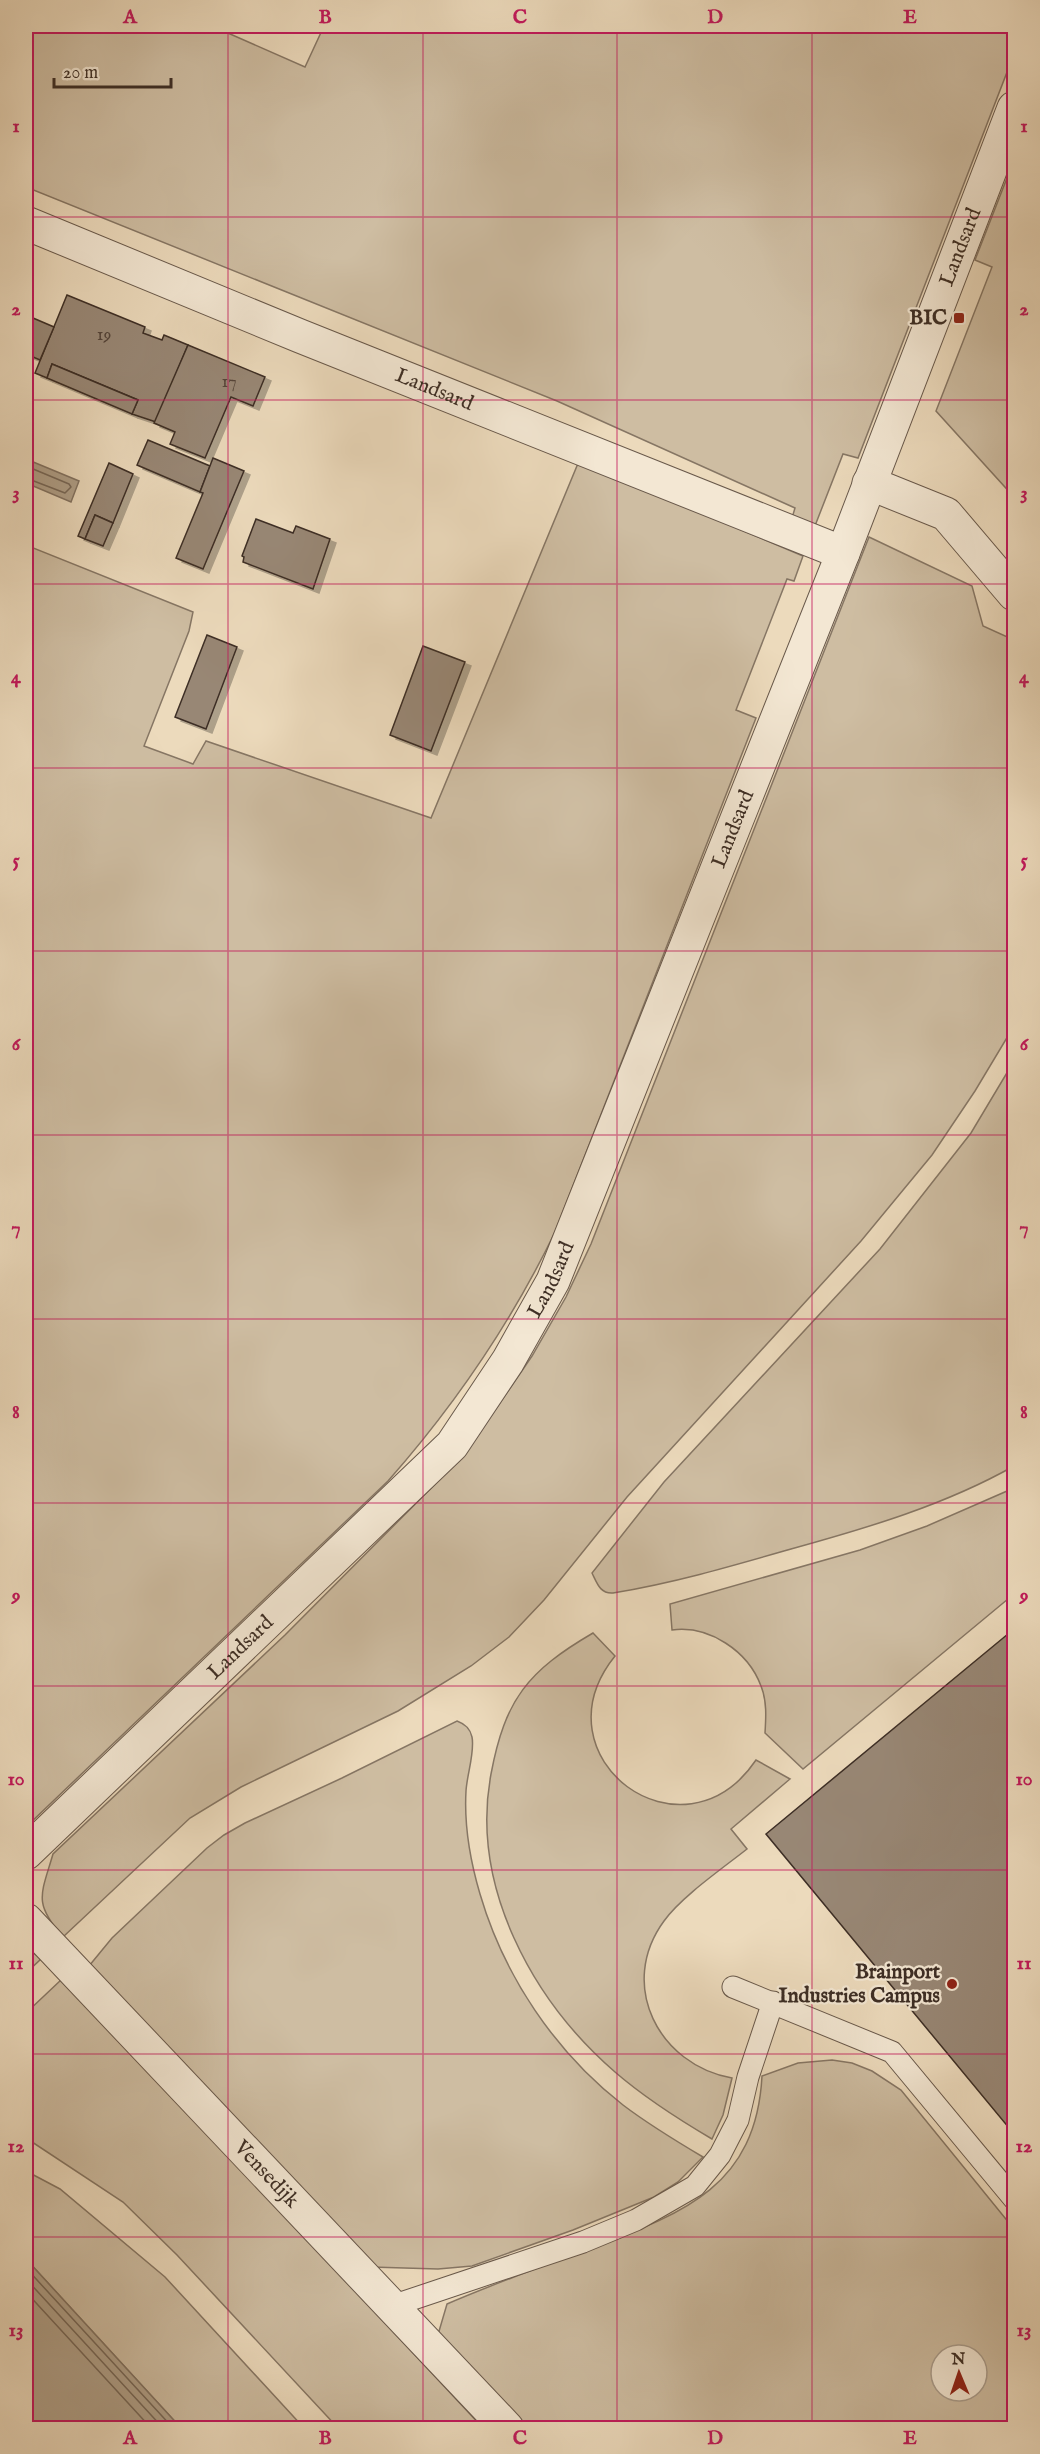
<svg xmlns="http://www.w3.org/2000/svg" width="1040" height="2454" font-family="'IM FELL English',serif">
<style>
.green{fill:#cebda2;stroke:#867664;stroke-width:1.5;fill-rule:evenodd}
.water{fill:#b0a089;stroke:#827261;stroke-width:1.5}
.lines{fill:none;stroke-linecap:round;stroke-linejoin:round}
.shore{stroke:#766757;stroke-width:1.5}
.building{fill:#988774;stroke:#3d2e25;stroke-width:1.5;filter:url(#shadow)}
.lane-casing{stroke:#69594b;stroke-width:23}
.street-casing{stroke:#69594b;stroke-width:35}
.lane{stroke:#f3e7d3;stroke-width:21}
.street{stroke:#f3e7d3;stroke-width:33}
.grid{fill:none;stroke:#c2185b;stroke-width:1.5;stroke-opacity:0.55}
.poi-dot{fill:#8f2418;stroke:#f3e7d3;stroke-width:2}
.labels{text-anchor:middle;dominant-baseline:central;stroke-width:4.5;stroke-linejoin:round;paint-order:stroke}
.number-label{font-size:18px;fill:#544439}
.street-label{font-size:21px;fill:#3d2e25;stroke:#f3e7d3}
.poi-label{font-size:21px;font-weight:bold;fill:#3d2e25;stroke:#f3e7d3;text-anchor:end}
.neatline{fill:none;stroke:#c2185b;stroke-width:2}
.grid-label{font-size:20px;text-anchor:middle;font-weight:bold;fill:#c2185b}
</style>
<defs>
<filter id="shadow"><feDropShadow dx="6" dy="4" stdDeviation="0" flood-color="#0004"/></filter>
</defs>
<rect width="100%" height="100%" fill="#ecdabc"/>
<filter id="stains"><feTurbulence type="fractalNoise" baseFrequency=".00333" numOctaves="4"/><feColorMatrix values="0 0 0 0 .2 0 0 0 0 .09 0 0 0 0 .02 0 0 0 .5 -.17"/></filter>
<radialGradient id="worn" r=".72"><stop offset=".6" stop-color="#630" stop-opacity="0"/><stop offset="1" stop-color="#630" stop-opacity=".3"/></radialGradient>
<g class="green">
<path d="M26,26H212L305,67L324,26H1014V54L858,458L843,454L811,536L789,528L795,508L557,401L26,187Z"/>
<path d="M1014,160V497L936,411L992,267L975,260Z"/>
<path d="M579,461L803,556L794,581L787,579L736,710L756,718L555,1232C511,1323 455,1405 388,1481L26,1827V545L193,612L189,631L144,746L193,764L206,741L431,818Z"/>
<path d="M869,537L972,586L983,626L1014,640V1026L975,1091L932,1155L861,1241L627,1497L544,1600L509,1637L471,1666L398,1711L241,1787L190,1818L63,1937C33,1903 41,1895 53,1854L285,1635L465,1454L532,1356L566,1297L591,1244Z"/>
<path d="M1014,1061V1466C945,1505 867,1528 791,1549C732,1566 674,1583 613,1593C600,1594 597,1583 592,1573L664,1482L880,1249L971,1133Z"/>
<path d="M1014,1488V1594L803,1769L765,1733C766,1717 767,1701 761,1686C748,1651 709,1625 672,1630L670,1604L860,1550L927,1526Z"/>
<path d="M593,1633L615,1656C533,1758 683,1868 756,1760L790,1779L731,1829L747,1849C723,1868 681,1897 664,1921C617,1985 659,2065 732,2078L723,2115L712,2139C678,2119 645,2098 615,2072C532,2000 470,1886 491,1774C505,1699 528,1671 593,1633Z"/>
<path d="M457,1721C465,1724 470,1728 472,1737C475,1752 467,1774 466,1791C464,1826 470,1860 480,1894C504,1976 555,2052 623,2105C648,2124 676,2141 703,2157L678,2182L654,2197L573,2230L472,2266L438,2269L371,2267L89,1966L112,1938L207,1848L224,1835L245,1823L342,1778Z"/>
<path d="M26,1947L41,1959L26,1973Z"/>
<path d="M62,1979L196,2120L483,2428H338L177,2255L123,2202L26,2138V2013Z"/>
<path d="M832,2060L852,2063L872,2071L901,2090L1014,2229V2428H521L437,2338L447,2304C493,2284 541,2267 588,2249C678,2215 756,2190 762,2076L798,2063ZM941,2355H977V2391H941Z"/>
<path d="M26,2171L60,2189L165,2277L304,2428H181L26,2259Z"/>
</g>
<g class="water">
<path d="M26,459L79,481L71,502L26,483Z"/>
<path d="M26,2259L181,2428H26Z"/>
</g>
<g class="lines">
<g class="shore">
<path d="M26,466L69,484L71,487L65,493L26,478"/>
<path d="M26,2268L173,2428"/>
<path d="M26,2279L163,2428"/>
<path d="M26,2292L151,2428"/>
</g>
</g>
<g class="building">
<path d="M67,295L145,327L143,333L162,340L164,335L188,345L156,422L132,414L138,400L52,364L47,378L35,373Z"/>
<path d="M26,315L54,327L40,360L26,354Z"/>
<path d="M188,345L265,377L253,406L231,397L205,458L170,444L175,432L154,423Z"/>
<path d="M52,364L138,400L132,414L47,378Z"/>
<path d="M148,440L210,466L200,492L137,465Z"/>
<path d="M213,458L244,471L203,569L176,558L203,493L200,492Z"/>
<path d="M109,463L133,474L113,523L95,515L85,539L78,536Z"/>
<path d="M95,515L113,523L103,546L85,539Z"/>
<path d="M256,519L293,533L296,526L330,539L313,589L243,562L244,557L242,556Z"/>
<path d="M207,635L237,647L206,729L175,717Z"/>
<path d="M423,646L465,662L431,751L390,735Z"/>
<path d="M1014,1629V2134L766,1834Z"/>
</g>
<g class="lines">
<defs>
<g id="lane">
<path d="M733,1987L892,2052L1014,2199"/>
<path d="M392,2306L583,2242L636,2220L695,2186L720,2155L738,2120L748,2077L773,2002"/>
</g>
<g id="street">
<path id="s1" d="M26,223L300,336L843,553"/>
<path d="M869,483L946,514L1014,594"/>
<path id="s2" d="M26,1853L452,1445L508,1361L553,1281L843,553L1014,108"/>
<path id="s3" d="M26,1920L507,2428"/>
</g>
</defs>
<use href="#lane" class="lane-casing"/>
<use href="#street" class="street-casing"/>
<use href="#lane" class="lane"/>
<use href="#street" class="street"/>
</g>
<path class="grid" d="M228,26V2428M423,26V2428M617,26V2428M812,26V2428M26,217H1014M26,400H1014M26,584H1014M26,768H1014M26,951H1014M26,1135H1014M26,1319H1014M26,1503H1014M26,1686H1014M26,1870H1014M26,2054H1014M26,2237H1014"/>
<g class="poi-dot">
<rect x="953" y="312" width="12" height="12" rx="3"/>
<circle cx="952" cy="1984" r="6"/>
</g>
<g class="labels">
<g class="number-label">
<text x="104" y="335">19</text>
<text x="229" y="382">17</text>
</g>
<g class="street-label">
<text stroke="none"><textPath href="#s2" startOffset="1894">Landsard</textPath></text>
<text stroke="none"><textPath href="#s1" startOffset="441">Landsard</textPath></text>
<text stroke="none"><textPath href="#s2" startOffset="1269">Landsard</textPath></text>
<text stroke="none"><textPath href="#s2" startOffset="783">Landsard</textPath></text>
<text stroke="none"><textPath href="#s2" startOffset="297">Landsard</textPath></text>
<text stroke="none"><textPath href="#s3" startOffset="350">Vensedijk</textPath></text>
</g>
<g class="poi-label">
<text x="947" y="318">BIC</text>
<text x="940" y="1972">Brainport<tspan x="940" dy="24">Industries Campus</tspan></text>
</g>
</g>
<rect width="1040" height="2454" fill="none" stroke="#ecdabc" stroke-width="66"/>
<g transform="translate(959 2373) rotate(358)"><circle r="28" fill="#f3e7d3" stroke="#aa9d8d" stroke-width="1.5"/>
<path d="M0-4.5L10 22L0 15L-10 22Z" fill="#8f2418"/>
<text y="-9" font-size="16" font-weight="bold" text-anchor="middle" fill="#3d2e25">N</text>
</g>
<path d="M54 78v9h117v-9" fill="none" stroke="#3d2e25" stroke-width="3"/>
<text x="63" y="78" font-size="18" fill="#3d2e25" stroke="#f3e7d3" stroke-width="4.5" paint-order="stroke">20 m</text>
<rect x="33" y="33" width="974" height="2388" class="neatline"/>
<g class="grid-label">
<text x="130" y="23">A</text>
<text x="325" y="23">B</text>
<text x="520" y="23">C</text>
<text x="715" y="23">D</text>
<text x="910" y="23">E</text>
<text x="16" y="132">1</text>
<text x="1024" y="132">1</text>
<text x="16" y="315">2</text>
<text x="1024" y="315">2</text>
<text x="16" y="499">3</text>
<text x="1024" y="499">3</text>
<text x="16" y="683">4</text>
<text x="1024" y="683">4</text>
<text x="16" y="866">5</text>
<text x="1024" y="866">5</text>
<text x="16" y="1050">6</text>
<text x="1024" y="1050">6</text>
<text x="16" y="1234">7</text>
<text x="1024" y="1234">7</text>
<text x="16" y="1418">8</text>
<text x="1024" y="1418">8</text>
<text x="16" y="1601">9</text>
<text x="1024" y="1601">9</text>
<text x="16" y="1785">10</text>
<text x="1024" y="1785">10</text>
<text x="16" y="1969">11</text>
<text x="1024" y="1969">11</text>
<text x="16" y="2152">12</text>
<text x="1024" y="2152">12</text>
<text x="16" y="2336">13</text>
<text x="1024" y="2336">13</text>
<text x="130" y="2444">A</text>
<text x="325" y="2444">B</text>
<text x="520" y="2444">C</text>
<text x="715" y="2444">D</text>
<text x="910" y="2444">E</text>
</g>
<rect width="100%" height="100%" filter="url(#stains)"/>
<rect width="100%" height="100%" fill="url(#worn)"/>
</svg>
